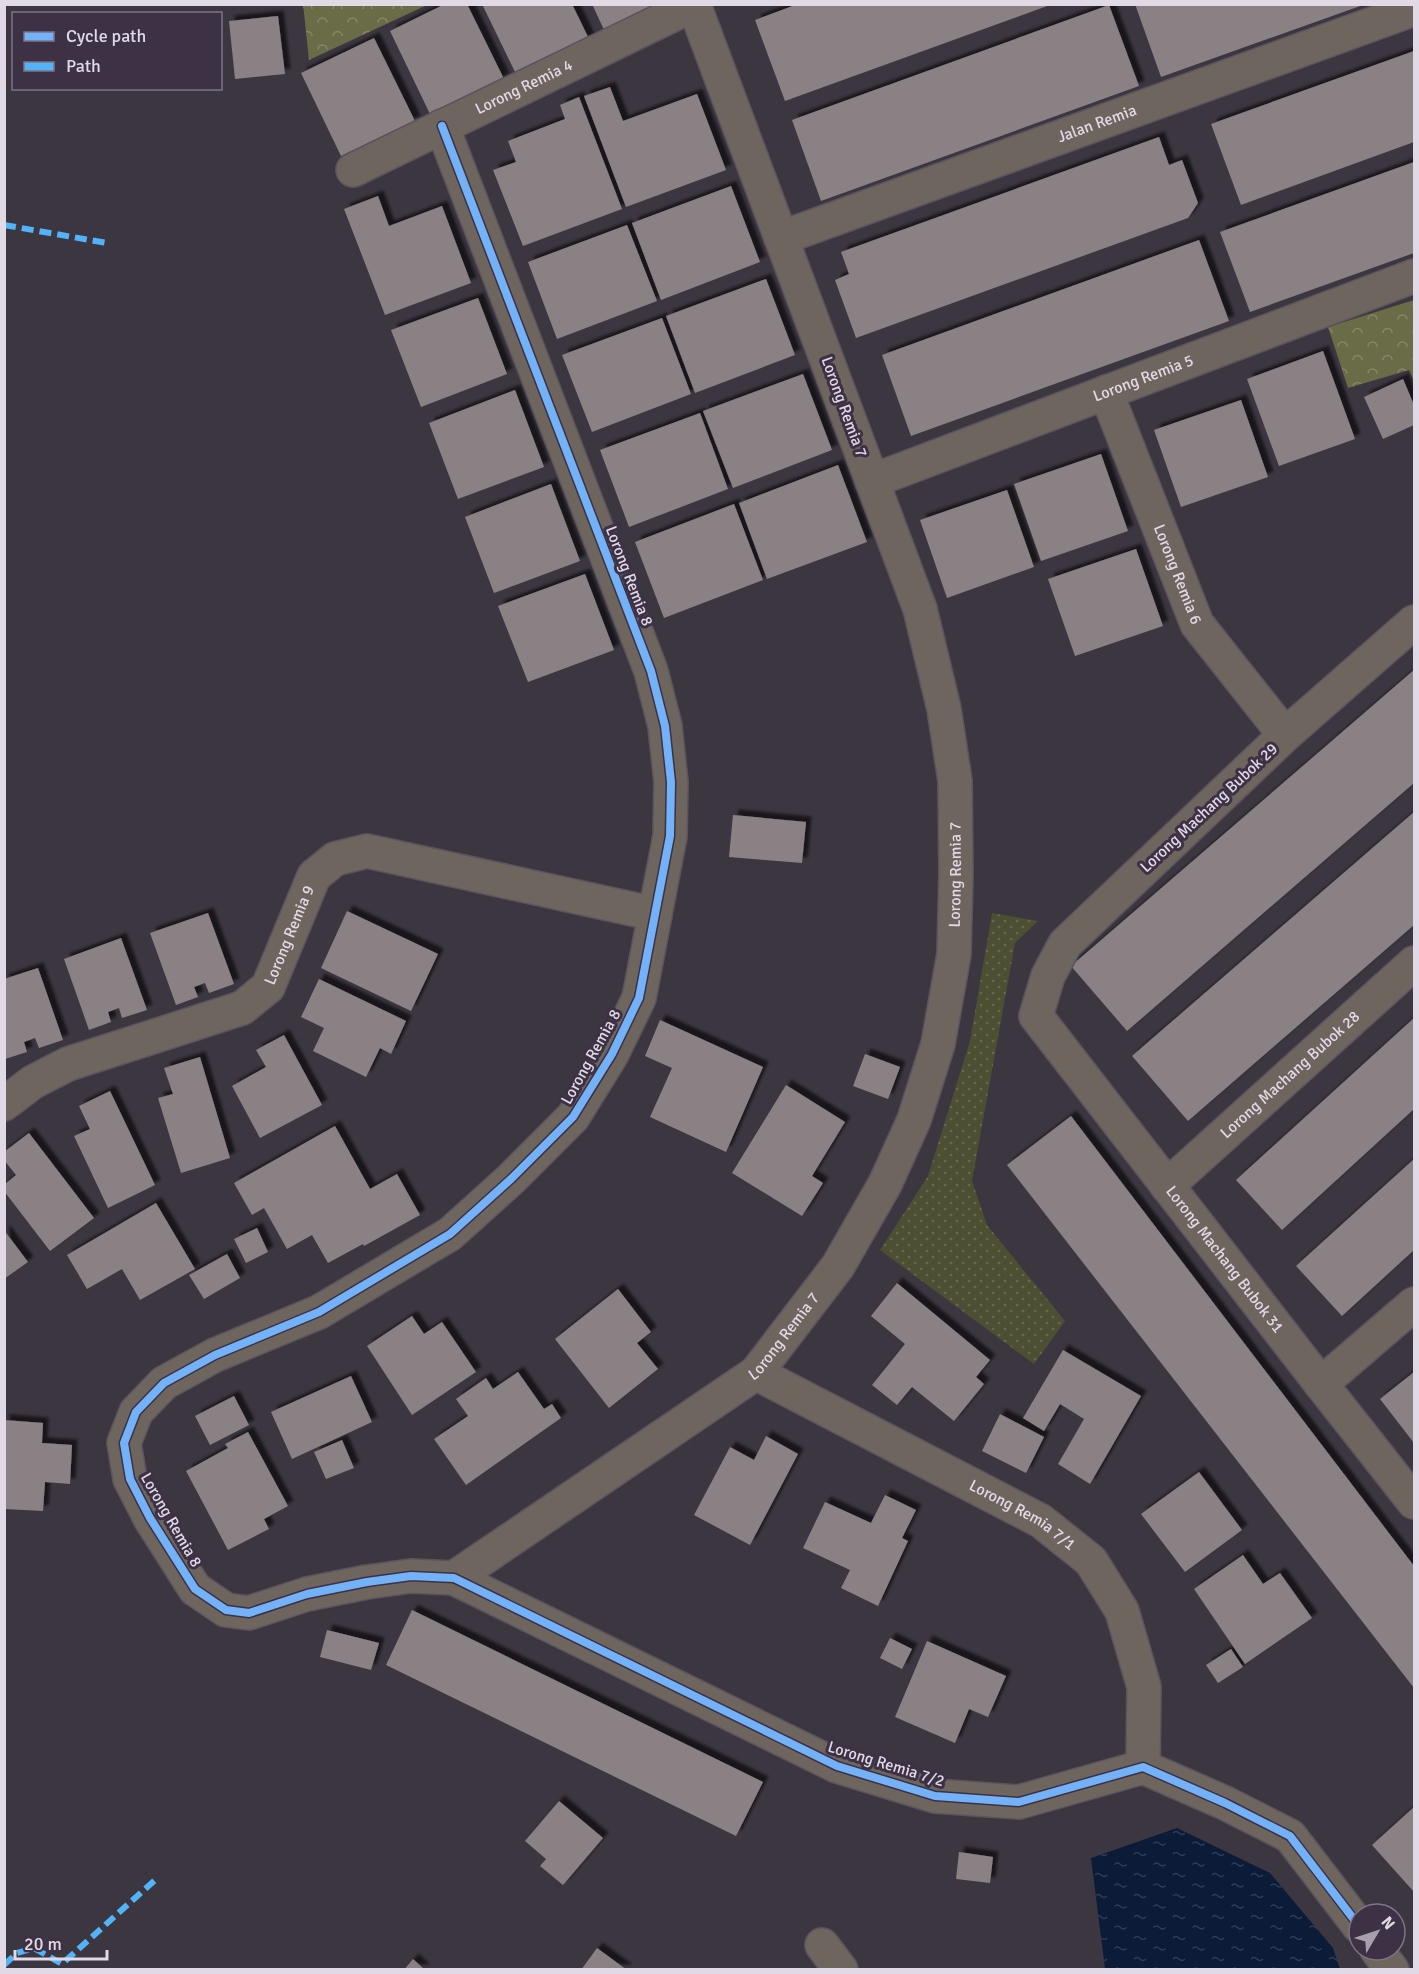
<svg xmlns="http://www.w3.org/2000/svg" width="1419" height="1974" font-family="Signika,sans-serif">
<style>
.forest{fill:url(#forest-crowns)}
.park{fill:url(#park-dots)}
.water{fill:url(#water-ripples)}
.building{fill:#8a8185;filter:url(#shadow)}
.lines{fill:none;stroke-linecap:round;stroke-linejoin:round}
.minor-casing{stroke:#5a545e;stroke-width:36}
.minor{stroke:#6f655f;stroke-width:33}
.quiet{stroke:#52b3f8;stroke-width:6;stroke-dasharray:12 6;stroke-linecap:butt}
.cycleway-casing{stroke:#3d3145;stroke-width:11}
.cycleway{stroke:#73b2f8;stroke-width:8}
.labels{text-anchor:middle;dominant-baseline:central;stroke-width:6;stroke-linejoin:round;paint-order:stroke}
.street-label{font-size:16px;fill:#e1d9e6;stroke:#3d3145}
</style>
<defs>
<pattern id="forest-crowns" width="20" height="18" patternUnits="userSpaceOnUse" patternTransform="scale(1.5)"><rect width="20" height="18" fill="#696c46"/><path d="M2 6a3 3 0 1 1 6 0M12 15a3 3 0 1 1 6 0" fill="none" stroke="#85876a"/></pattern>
<pattern id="park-dots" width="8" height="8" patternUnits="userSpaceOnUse" patternTransform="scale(1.5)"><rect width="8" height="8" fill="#4d4f33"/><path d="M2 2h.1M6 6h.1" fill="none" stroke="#666851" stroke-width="1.8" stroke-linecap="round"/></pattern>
<pattern id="water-ripples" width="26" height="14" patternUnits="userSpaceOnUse" patternTransform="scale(1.5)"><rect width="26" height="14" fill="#0c1b38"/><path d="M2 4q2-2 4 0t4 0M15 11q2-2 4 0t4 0" fill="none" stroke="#2f3c55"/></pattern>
<filter id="shadow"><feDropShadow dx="5.5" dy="-5.5" stdDeviation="1.5" flood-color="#0009"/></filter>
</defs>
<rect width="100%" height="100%" fill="#3c3641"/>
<g class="forest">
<path d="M303,4H427V5L309,60Z"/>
<path d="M1414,300V381L1409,370L1348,388L1328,327Z"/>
</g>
<path class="park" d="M992,913L1038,921L1015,943L972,1181L987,1225L1065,1321L1034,1364L880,1250L928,1176L970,1041Z"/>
<path class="water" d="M1177,1828L1270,1873L1333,1948L1340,1969H1105L1091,1858Z"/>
<g class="building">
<path d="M445,4H467L504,79L430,114L390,31Z"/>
<path d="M482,4H572L589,39L516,74Z"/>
<path d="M592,4H662L605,32Z"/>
<path d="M798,4H1050V5L785,101L755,20Z"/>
<path d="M1135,4H1363V5L1161,77Z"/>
<path d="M1109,5L1139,86L821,201L792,120Z"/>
<path d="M278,16L285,74L235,79L229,21Z"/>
<path d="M374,38L415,121L341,156L301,73Z"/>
<path d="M1414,51V142L1241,205L1211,124Z"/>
<path d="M610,87L623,121L697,94L726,170L626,207L584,96Z"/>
<path d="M579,97L622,209L523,246L493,170L516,162L508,141L565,119L560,105Z"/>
<path d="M1159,137L1169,165L1182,160L1198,203L1188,218L856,338L835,280L849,274L841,252Z"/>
<path d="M1414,162V253L1250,312L1220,232Z"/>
<path d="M731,186L760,262L661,300L632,223Z"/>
<path d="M378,196L389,226L442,206L471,283L385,315L344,209Z"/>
<path d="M627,225L657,301L557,339L528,262Z"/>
<path d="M1199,240L1229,321L911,436L882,355Z"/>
<path d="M766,279L795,355L695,393L666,316Z"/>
<path d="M478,298L507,374L421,407L391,330Z"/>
<path d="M662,318L691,394L592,432L562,355Z"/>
<path d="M1323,351L1355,439L1279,466L1247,379Z"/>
<path d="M803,374L832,450L733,488L703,411Z"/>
<path d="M1403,379L1414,405V425L1383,439L1364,397Z"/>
<path d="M515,390L544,467L458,499L429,423Z"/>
<path d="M1241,400L1268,477L1181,507L1154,430Z"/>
<path d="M700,413L728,489L629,527L600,450Z"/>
<path d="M1101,454L1128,531L1041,561L1014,484Z"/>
<path d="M838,465L867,542L767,579L739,503Z"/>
<path d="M551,484L580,561L494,593L465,517Z"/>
<path d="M1007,490L1034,567L947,598L920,520Z"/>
<path d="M734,504L763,580L664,618L635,542Z"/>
<path d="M1136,549L1163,626L1075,656L1048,579Z"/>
<path d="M585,574L614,650L528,682L498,606Z"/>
<path d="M1414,670V783L1127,1031L1071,966Z"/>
<path d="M1414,812V925L1188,1121L1132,1056Z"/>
<path d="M733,815L806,822L802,863L729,857Z"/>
<path d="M347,911L438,954L411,1011L321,968Z"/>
<path d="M208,913L234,984L209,993L205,983L194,987L198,997L176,1005L150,933Z"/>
<path d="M121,938L147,1010L122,1018L119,1008L108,1012L111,1022L89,1030L64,959Z"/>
<path d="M38,968L63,1040L39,1048L35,1038L24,1042L27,1052L5,1059L4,979Z"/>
<path d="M319,979L406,1021L391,1054L380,1048L366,1077L313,1051L324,1028L301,1017Z"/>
<path d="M1414,1018V1109L1282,1230L1236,1180Z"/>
<path d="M660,1020L763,1067L726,1152L650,1117L672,1068L645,1056Z"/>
<path d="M284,1035L322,1105L260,1138L232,1086L266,1067L256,1050Z"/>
<path d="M865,1054L900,1067L888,1099L853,1086Z"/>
<path d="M200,1057L230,1158L181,1173L158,1098L173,1094L164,1068Z"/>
<path d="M786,1085L845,1122L812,1176L823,1183L802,1216L732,1173Z"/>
<path d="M110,1091L155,1185L108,1208L74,1136L90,1129L79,1106Z"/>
<path d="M1071,1116L1414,1566V1688L1007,1165Z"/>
<path d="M335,1126L370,1189L397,1174L420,1215L364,1246L363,1244L328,1263L312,1235L287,1249L264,1208L252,1215L234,1183Z"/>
<path d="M29,1133L94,1218L50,1251L4,1191V1185L16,1175L4,1160V1152Z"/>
<path d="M1414,1159V1250L1342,1316L1296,1266Z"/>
<path d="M156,1203L195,1269L140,1300L122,1269L87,1289L67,1255Z"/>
<path d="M257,1228L268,1252L246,1263L234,1239Z"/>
<path d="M4,1230L28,1262L4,1279Z"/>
<path d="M227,1254L240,1278L204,1299L189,1275Z"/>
<path d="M897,1283L990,1360L976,1377L984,1384L954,1421L912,1387L897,1405L872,1385L905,1344L871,1316Z"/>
<path d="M618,1289L651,1332L637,1343L658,1369L609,1408L555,1339Z"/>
<path d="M412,1316L424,1334L442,1322L476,1372L412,1415L367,1346Z"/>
<path d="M1063,1350L1141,1396L1090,1484L1058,1464L1084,1419L1060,1404L1044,1431L1023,1418Z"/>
<path d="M518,1372L544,1409L552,1404L561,1418L466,1485L434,1439L468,1416L456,1399L486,1378L493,1389Z"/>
<path d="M1414,1372V1443L1380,1399Z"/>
<path d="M351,1376L372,1422L292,1459L271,1412Z"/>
<path d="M234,1396L249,1425L210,1445L195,1416Z"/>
<path d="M1000,1414L1044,1437L1026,1473L982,1451Z"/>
<path d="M4,1420L43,1423L42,1443L72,1445L70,1484L45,1482L43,1511L4,1509Z"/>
<path d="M248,1432L288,1506L264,1519L269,1529L228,1550L186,1471L228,1448L225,1444Z"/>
<path d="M766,1436L798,1454L750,1545L694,1515L730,1447L754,1460Z"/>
<path d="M342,1440L354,1468L326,1479L314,1452Z"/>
<path d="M1199,1472L1242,1530L1185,1572L1141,1514Z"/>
<path d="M885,1495L916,1510L902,1538L908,1541L878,1606L841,1588L850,1570L803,1548L825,1502L871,1523Z"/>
<path d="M1243,1555L1263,1584L1280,1573L1312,1618L1245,1664L1194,1589Z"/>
<path d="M412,1610L763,1782L736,1836L386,1665Z"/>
<path d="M327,1630L379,1643L371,1670L320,1657Z"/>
<path d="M890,1638L912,1649L902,1669L880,1658Z"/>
<path d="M927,1641L1006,1676L988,1717L969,1709L955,1743L895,1717Z"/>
<path d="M1231,1649L1243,1667L1218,1683L1206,1665Z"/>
<path d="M559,1801L603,1838L563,1885L540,1866L546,1859L525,1841Z"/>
<path d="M1414,1807V1892L1372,1845Z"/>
<path d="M959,1852L993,1857L990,1883L956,1879Z"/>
<path d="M597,1948L627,1970H581Z"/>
<path d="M413,1959L425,1970H404Z"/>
</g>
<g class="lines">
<defs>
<g id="minor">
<path d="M442,126L651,671L665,726L671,782L670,836L639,998L612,1054L573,1117L511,1179L450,1234L319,1312L215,1355L164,1383L136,1412L124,1443L130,1479L150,1518L195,1589L226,1610L249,1613L307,1594L367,1582L411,1576L454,1578L837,1766L935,1796L1019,1802L1143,1767L1225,1803L1290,1836L1359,1926"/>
<path id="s1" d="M353,170L695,4"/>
<path id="s2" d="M781,238L1414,9"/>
<path id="s3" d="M1106,392L1197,624L1285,735"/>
<path id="s4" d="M872,481L1414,276"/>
<path id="s5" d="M1414,622L1285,735L1065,944L1048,976L1036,1016L1321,1384L1414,1502"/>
<path id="s6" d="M4,1104L33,1082L68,1064L242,1008L268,987L314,876L335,859L367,851L655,914"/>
<path id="s7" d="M1167,1186L1414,963"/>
<path id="s8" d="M756,1373L1041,1521L1091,1561L1122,1611L1144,1687L1143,1767"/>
<path d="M1321,1384L1414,1304"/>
<path id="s9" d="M454,1578L756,1373L838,1266L885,1184L914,1120L938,1044L954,954L956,873L955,781L944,709L920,609L694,5"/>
<path d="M822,1945L841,1970"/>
<path d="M1377,1950L1392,1970"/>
</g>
</defs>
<use href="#minor" class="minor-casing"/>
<use href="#minor" class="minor"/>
<g class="quiet">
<path d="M4,225L107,243"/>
<path d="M4,1965L17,1953L34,1948L62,1964L155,1880"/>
</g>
<defs>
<path id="cycleway" d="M442,126L651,671L665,726L671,782L670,836L639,998L612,1054L573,1117L511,1179L450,1234L319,1312L215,1355L164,1383L136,1412L124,1443L130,1479L150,1518L195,1589L226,1610L249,1613L307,1594L367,1582L411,1576L454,1578L837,1766L935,1796L1019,1802L1143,1767L1225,1803L1290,1836L1359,1926"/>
</defs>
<use href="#cycleway" class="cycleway-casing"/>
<use href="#cycleway" class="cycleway"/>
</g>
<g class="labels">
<g class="street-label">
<text stroke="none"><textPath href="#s1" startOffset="190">Lorong Remia 4</textPath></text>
<text stroke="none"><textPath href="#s2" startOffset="336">Jalan Remia</textPath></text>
<text stroke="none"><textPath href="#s4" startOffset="290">Lorong Remia 5</textPath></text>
<text transform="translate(844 407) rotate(70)">Lorong Remia 7</text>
<text stroke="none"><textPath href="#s3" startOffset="196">Lorong Remia 6</textPath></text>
<text transform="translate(629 576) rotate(69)">Lorong Remia 8</text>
<text transform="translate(1209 808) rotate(-43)">Lorong Machang Bubok 29</text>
<text stroke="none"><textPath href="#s9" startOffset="915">Lorong Remia 7</textPath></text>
<text stroke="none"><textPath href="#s6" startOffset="348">Lorong Remia 9</textPath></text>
<text transform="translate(591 1057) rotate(-61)">Lorong Remia 8</text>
<text stroke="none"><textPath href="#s7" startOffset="166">Lorong Machang Bubok 28</textPath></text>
<text stroke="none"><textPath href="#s5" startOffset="861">Lorong Machang Bubok 31</textPath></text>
<text stroke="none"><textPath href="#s9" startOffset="411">Lorong Remia 7</textPath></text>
<text stroke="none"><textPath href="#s8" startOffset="302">Lorong Remia 7/1</textPath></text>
<text transform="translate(171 1520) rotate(60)">Lorong Remia 8</text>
<text transform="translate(886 1764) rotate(17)">Lorong Remia 7/2</text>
</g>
</g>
<rect width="1419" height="1974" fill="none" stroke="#e1d9e6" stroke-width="12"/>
<rect x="12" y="12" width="210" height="78" fill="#3d3145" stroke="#7f7485" stroke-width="1.5"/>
<rect x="24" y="32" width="30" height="9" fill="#73b2f8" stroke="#7f7485" stroke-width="1.5"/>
<text x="66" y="42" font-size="18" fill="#e1d9e6">Cycle path</text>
<rect x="24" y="62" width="30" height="9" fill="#52b3f8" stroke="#7f7485" stroke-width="1.5"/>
<text x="66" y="72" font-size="18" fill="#e1d9e6">Path</text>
<g transform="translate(1377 1932) rotate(51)"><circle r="28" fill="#3d3145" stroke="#7f7485" stroke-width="1.5"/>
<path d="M0-4.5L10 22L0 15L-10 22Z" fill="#a7a0ac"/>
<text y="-9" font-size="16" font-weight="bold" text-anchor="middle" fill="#e1d9e6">N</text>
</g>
<path d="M15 1950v9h92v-9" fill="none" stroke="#e1d9e6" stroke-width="3"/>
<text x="24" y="1950" font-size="18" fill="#e1d9e6" stroke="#3d3145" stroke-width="4.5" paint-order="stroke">20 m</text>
</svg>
